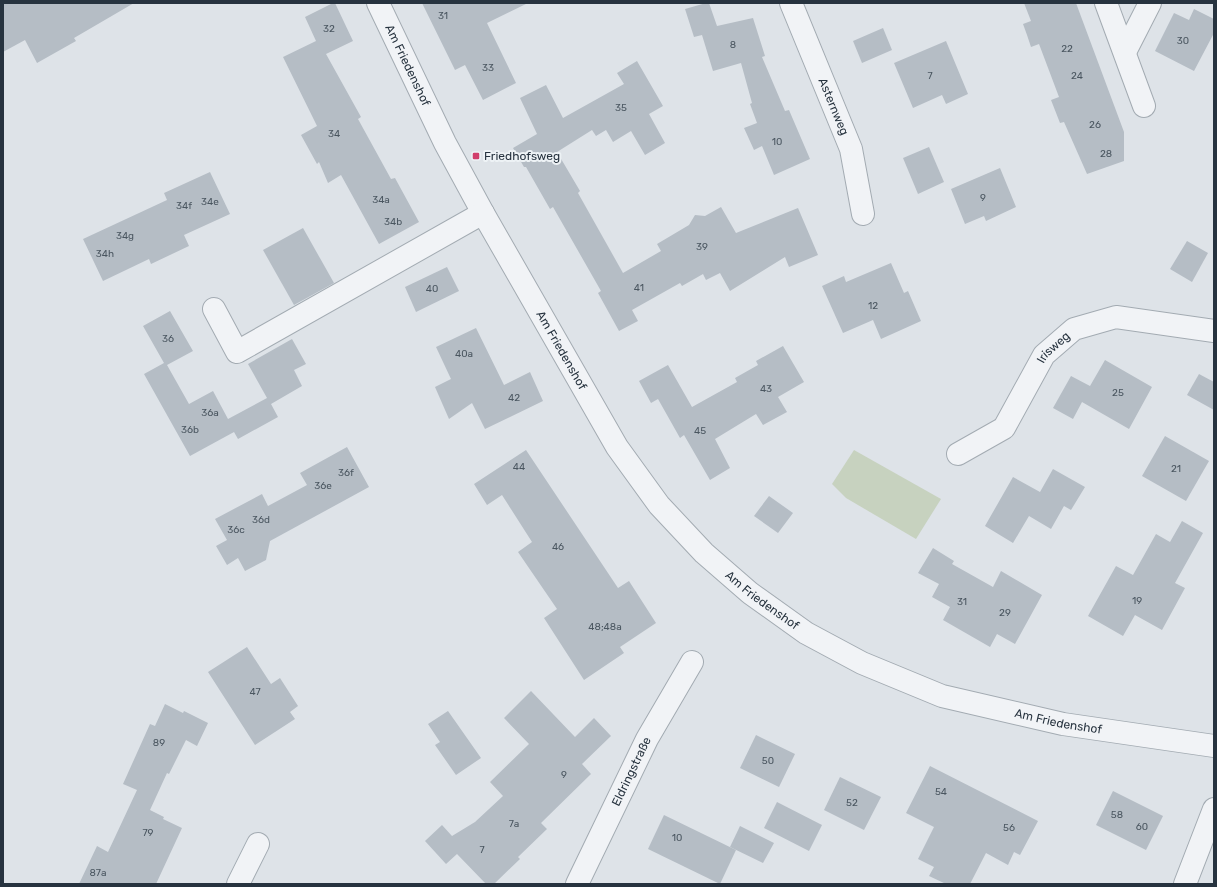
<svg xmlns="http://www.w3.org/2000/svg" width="1217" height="887" font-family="Rubik,sans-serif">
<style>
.green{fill:#c7d2bf}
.building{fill:#b5bdc5}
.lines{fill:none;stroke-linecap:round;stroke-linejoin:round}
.minor-casing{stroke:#a3abb2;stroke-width:24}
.minor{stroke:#f1f3f6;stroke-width:22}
.poi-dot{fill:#d13f6c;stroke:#edf2f5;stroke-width:1.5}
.labels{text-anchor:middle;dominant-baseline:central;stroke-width:4;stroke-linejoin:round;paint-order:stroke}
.number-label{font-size:10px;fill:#4a5660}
.street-label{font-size:12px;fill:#27333f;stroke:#edf2f5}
.poi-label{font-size:12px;fill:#27333f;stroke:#edf2f5;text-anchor:start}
</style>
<rect width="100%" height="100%" fill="#dee3e8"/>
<path class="green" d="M854,450L941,499L916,539L846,498L832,484Z"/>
<g class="building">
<path d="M3,3H134L74,38L76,41L37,63L25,40L3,52Z"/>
<path d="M333,3H335L353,41L326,54L361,117L358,119L391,179L395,178L419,222L379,244L341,175L328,183L319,162L317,164L301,135L317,126L283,57L316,41L305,17Z"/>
<path d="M422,3H528L487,23L516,83L483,100L465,65L455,70Z"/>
<path d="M706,3H709L717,26L753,18L765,56L762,57L785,111L789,110L810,159L774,175L762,146L754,150L744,128L757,123L750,104L752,103L741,63L713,71L702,35L694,37L685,9Z"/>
<path d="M1024,3H1076L1124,132V161L1087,174L1064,122L1060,123L1051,100L1059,97L1039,44L1031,47L1027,35L1023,24L1031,21Z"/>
<path d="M1194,9L1214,19V33L1194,71L1155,51L1174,13L1189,20Z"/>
<path d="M883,28L892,50L862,63L853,41Z"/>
<path d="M946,41L968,94L946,104L942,95L913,108L894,63Z"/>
<path d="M637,61L663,106L649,114L665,143L645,155L631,131L613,142L606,130L596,136L592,130L557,152L580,191L578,193L623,273L661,251L657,244L689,225L695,215L705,216L721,207L736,233L798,208L818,255L789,267L785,257L730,291L720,273L706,280L703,274L682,286L680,283L632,310L638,321L619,331L598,293L601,291L553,207L550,209L526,167H524L513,148L537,134L520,98L546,85L563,118L624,84L617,73Z"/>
<path d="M929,147L944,182L918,194L903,158Z"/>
<path d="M1000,168L1016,207L986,221L984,216L965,224L951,189Z"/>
<path d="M210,172L230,214L184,235L189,246L151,264L149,259L103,281L83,239L167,200L164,193Z"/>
<path d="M303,228L334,283L294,305L263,250Z"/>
<path d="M1187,241L1208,253L1192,282L1170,269Z"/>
<path d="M891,263L904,293L908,291L921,321L881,339L873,320L843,333L822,286L844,276L846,282Z"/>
<path d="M447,267L459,291L416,312L405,287Z"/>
<path d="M170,311L193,351L167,365L189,404L213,391L228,419L267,398L248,364L292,339L306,364L294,370L302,386L271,404L278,417L238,439L234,432L190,456L144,374L164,363L143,326Z"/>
<path d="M476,328L504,385L530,372L543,401L485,429L472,403L449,419L435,387L451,379L436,347Z"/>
<path d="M783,346L804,382L778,397L787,412L763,425L756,414L715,439L730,468L710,480L684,435L680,438L658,399L651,403L639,381L668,365L692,407L737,382L735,378L758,365L756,361Z"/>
<path d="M1105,360L1152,387L1129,429L1082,402L1073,419L1053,408L1071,376L1090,386Z"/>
<path d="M1199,374L1214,382V410L1187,395Z"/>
<path d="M1165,436L1209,461L1186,501L1142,476Z"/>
<path d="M347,447L369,487L270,541L266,560L245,571L238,558L227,565L216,546L227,540L215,519L262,494L268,506L307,485L300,473Z"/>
<path d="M526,450L618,588L629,581L656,623L620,647L624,653L584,680L544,618L557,609L518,552L532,542L502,495L487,505L474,484Z"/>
<path d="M1053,469L1085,487L1071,510L1064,506L1051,529L1029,516L1013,543L985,526L1013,477L1040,492Z"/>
<path d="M769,496L793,513L778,533L754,516Z"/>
<path d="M1182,521L1203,533L1175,583L1185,588L1162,630L1135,615L1123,636L1088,616L1116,566L1133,575L1156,534L1170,542Z"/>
<path d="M933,548L954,561L952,564L993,587L1001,571L1042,595L1015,644L997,634L990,647L943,620L950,607L932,597L939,584L918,573Z"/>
<path d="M247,647L271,684L280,678L298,706L290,712L295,719L255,745L208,672Z"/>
<path d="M531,691L575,737L594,718L611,736L582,764L591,774L541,823L547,829L518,857L520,859L494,884H486L457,854L446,864L425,841L442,825L452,836L475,822L503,796L490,782L529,744L504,718Z"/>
<path d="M165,704L183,713L184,711L208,723L197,746L186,740L169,774L167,773L150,810L164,817L163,819L182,828L156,884H79L97,846L108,852L137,790L123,784L150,724L155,726Z"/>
<path d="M448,711L481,758L456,775L435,745L440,742L428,724Z"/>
<path d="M756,735L795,754L779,787L740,768Z"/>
<path d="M930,766L1038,821L1020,855L1014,852L1008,865L986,853L970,884H946L929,876L934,867L918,859L934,827L906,813Z"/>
<path d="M840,777L881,797L864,830L824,810Z"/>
<path d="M1113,791L1163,816L1146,850L1096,825Z"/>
<path d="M777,802L822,825L809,851L764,828Z"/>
<path d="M664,815L736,850L720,884L648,849Z"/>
<path d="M740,826L774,843L763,863L730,847Z"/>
</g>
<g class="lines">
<defs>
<g id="minor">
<path id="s1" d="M378,3L445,143L483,213L617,447L659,505L704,553L750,593L806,633L862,663L942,696L1063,724L1214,746"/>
<path id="s2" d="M791,3L851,149L863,214"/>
<path d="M1106,3L1144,106"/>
<path d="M1125,52L1150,3"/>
<path d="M214,309L237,352L483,213"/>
<path id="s3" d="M958,454L1004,428L1044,355L1074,329L1116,317L1214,331"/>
<path d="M238,884L258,844"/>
<path id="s4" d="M577,884L647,739L692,662"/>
<path d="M1185,884L1214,809"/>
</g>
</defs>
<use href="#minor" class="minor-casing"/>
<use href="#minor" class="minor"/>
</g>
<rect class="poi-dot" x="472" y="152" width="8" height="8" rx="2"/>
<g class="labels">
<g class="number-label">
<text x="443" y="16">31</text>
<text x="329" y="29">32</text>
<text x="1183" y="41">30</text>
<text x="733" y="45">8</text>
<text x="1067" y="49">22</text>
<text x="488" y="68">33</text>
<text x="930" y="76">7</text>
<text x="1077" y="76">24</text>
<text x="621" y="108">35</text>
<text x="1095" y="125">26</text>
<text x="334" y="134">34</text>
<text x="777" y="142">10</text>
<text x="1106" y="154">28</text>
<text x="983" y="198">9</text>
<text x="381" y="200">34a</text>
<text x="210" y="202">34e</text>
<text x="184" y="206">34f</text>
<text x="393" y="222">34b</text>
<text x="125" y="236">34g</text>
<text x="702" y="247">39</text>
<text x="105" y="254">34h</text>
<text x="639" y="288">41</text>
<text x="432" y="289">40</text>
<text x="873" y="306">12</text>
<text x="168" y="339">36</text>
<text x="464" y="354">40a</text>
<text x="766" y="389">43</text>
<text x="1118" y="393">25</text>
<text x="514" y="398">42</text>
<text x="210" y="413">36a</text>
<text x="190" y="430">36b</text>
<text x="700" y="431">45</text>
<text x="519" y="467">44</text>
<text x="1176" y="469">21</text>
<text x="346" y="473">36f</text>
<text x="323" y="486">36e</text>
<text x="261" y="520">36d</text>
<text x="236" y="530">36c</text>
<text x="558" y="547">46</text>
<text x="1137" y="601">19</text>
<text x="962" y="602">31</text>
<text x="1005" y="613">29</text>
<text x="605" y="627">48;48a</text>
<text x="255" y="692">47</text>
<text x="159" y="743">89</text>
<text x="768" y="761">50</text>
<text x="564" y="775">9</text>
<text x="941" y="792">54</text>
<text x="852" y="803">52</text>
<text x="1117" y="815">58</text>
<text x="514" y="824">7a</text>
<text x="1142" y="827">60</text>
<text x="1009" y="828">56</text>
<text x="148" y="833">79</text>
<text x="677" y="838">10</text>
<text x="482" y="850">7</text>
<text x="98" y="873">87a</text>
</g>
<g class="street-label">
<text stroke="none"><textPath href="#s1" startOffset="69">Am Friedenshof</textPath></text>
<text stroke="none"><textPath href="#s2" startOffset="112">Asternweg</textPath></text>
<text stroke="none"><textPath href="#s3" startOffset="148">Irisweg</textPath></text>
<text stroke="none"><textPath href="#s1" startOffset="393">Am Friedenshof</textPath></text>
<text stroke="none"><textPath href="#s1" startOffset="717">Am Friedenshof</textPath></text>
<text stroke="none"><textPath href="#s1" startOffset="1041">Am Friedenshof</textPath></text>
<text stroke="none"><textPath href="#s4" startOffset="125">Eldringstraße</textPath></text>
</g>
<g class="poi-label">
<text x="484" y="156">Friedhofsweg</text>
</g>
</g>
<rect width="1217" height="887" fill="none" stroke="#27333f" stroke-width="8"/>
</svg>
